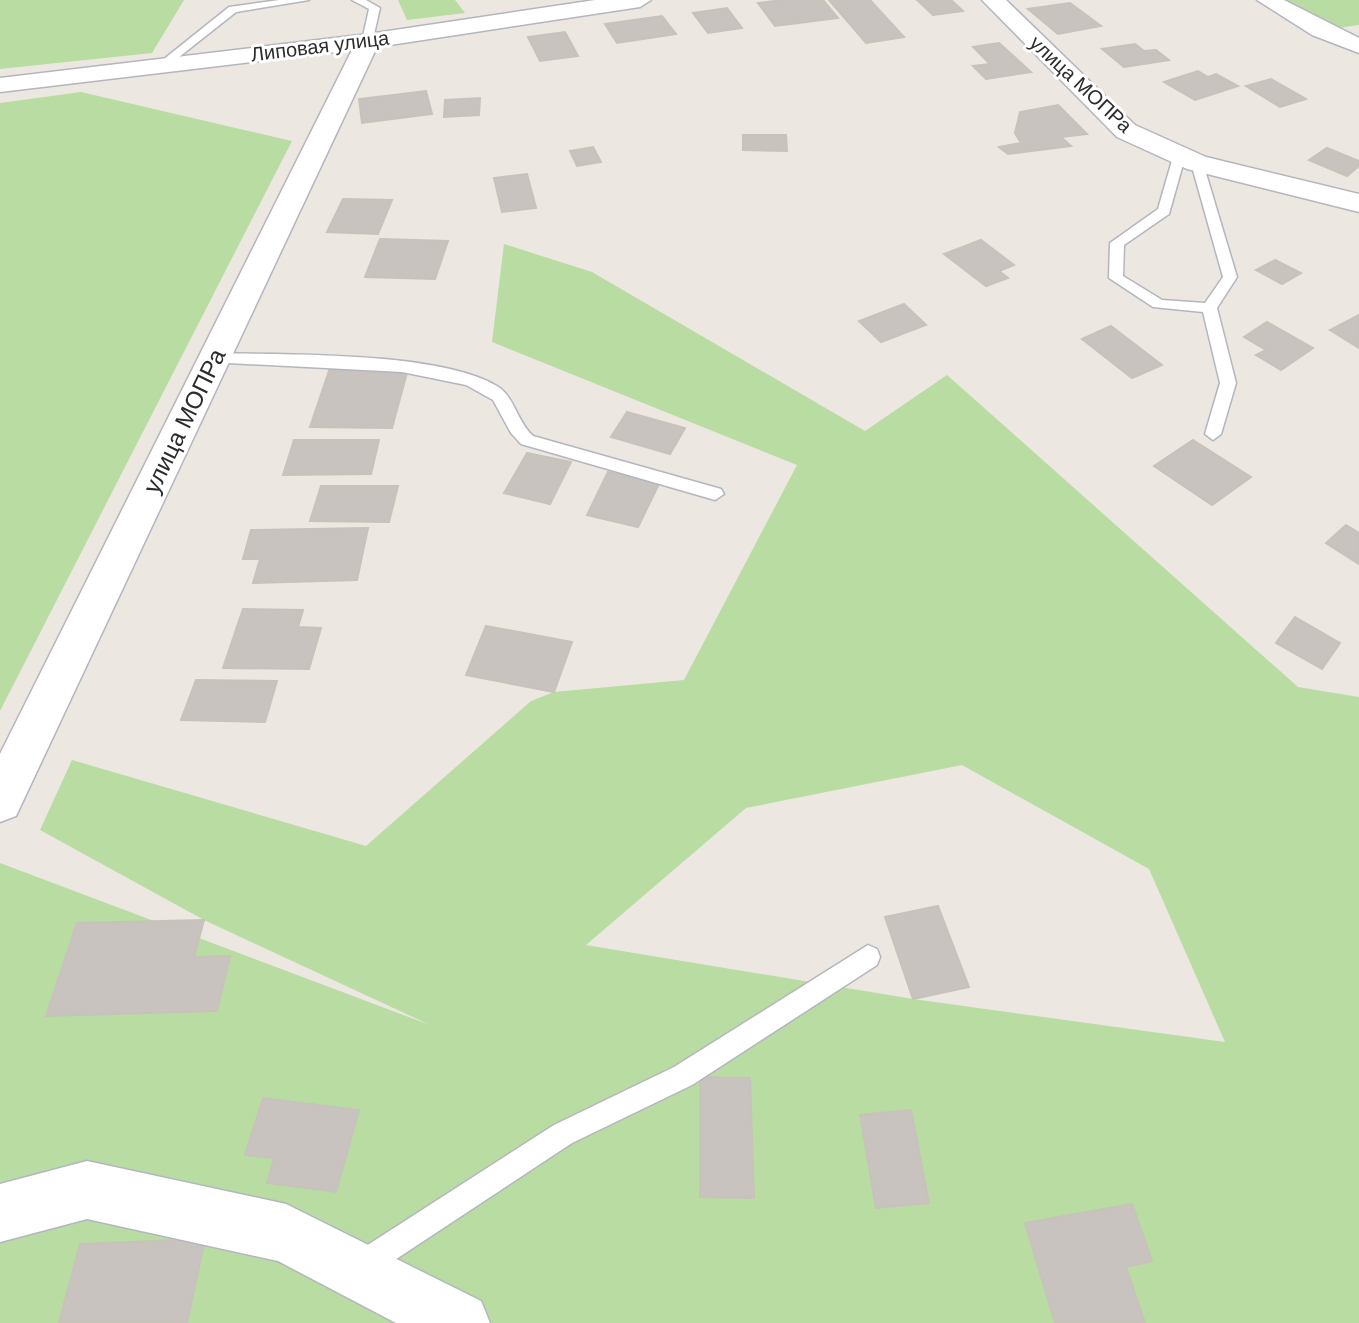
<svg xmlns="http://www.w3.org/2000/svg" width="1359" height="1323" font-family="Arial,sans-serif">
<style>
.green{fill:#b9dca3;fill-rule:evenodd}
.building{fill:#c8c3bf;stroke:#c7c2ba;stroke-width:2}
.lines{fill:none;stroke-linecap:round;stroke-linejoin:round}
.service-casing{stroke:#b4b6be;stroke-width:3}
.minor-casing{stroke:#b4b6be;stroke-width:3}
.service{fill:#fff;fill-rule:evenodd}
.minor{fill:#fff;fill-rule:evenodd}
.labels{text-anchor:middle;dominant-baseline:central;stroke-width:6;stroke-linejoin:round;paint-order:stroke}
.far-street-label{font-size:20px;fill:#2c2c2c;stroke:#fff}
.street-label{font-size:24px;fill:#2c2c2c;stroke:#fff}
</style>
<rect width="100%" height="100%" fill="#ece7e0"/>
<g class="green">
<path d="M0,0H184L152,53L0,69Z"/>
<path d="M398,0H455L465,13L407,20Z"/>
<path d="M1281,0H1359V25L1330,29Z"/>
<path d="M81,92L292,141L0,711V103Z"/>
<path d="M504,244L592,272L865,431L947,375L1298,687L1359,697V1323H0V863L430,1025L204,920L40,830L72,760L366,846L531,701L554,692L684,680L797,465L492,342ZM962,765L1149,869L1225,1042L913,999L586,945L746,808Z"/>
</g>
<g class="building">
<path d="M783,0H823L838,18L775,26L758,3Z"/>
<path d="M829,0H870L904,37L866,43Z"/>
<path d="M917,0H951L963,11L933,15Z"/>
<path d="M1070,3L1101,26L1058,34L1028,9Z"/>
<path d="M727,8L742,28L708,33L693,13Z"/>
<path d="M662,16L676,34L617,43L605,24Z"/>
<path d="M565,32L578,56L540,61L528,37Z"/>
<path d="M999,43L1031,72L986,79L973,66L990,64L973,47Z"/>
<path d="M1135,44L1144,51L1156,50L1169,60L1124,67L1102,49Z"/>
<path d="M1198,71L1208,77L1216,74L1238,86L1195,100L1164,82Z"/>
<path d="M1271,79L1306,99L1280,107L1246,86Z"/>
<path d="M426,91L432,114L362,123L359,99Z"/>
<path d="M480,98L479,115L444,117L445,100Z"/>
<path d="M1058,105L1087,134L1061,137L1071,146L1008,154L999,147L1021,143L1015,133L1020,112Z"/>
<path d="M743,135H786L787,151L743,150Z"/>
<path d="M593,147L601,162L577,166L570,151Z"/>
<path d="M1327,148L1359,161V166L1347,176L1309,160Z"/>
<path d="M527,174L536,208L502,212L494,178Z"/>
<path d="M343,199L392,200L378,234L327,232Z"/>
<path d="M380,239L448,241L435,279L365,277Z"/>
<path d="M981,240L1014,265L999,271L1008,278L986,286L944,254Z"/>
<path d="M1275,260L1301,273L1282,284L1256,270Z"/>
<path d="M904,304L926,325L881,342L859,321Z"/>
<path d="M1359,315V348L1330,330Z"/>
<path d="M1267,322L1313,348L1281,370L1256,355L1266,350L1244,337Z"/>
<path d="M1111,326L1162,365L1132,378L1082,339Z"/>
<path d="M330,368L408,369L392,428L310,427Z"/>
<path d="M627,412L685,428L670,454L611,437Z"/>
<path d="M294,440H379L371,474L283,475Z"/>
<path d="M1193,440L1251,477L1212,505L1154,466Z"/>
<path d="M527,453L571,462L550,504L504,493Z"/>
<path d="M608,472L659,484L638,527L587,515Z"/>
<path d="M321,486H398L389,522L310,521Z"/>
<path d="M1346,525L1359,533V564L1326,543Z"/>
<path d="M368,528L357,580L253,583L260,559H243L251,530Z"/>
<path d="M243,609L303,610L298,627L321,628L309,669L223,668Z"/>
<path d="M1295,617L1340,643L1322,669L1276,643Z"/>
<path d="M486,626L572,642L554,692L466,675Z"/>
<path d="M196,680L277,681L265,722L181,720Z"/>
<path d="M938,906L969,987L913,999L885,917Z"/>
<path d="M204,920L194,957L230,956L217,1011L46,1016L77,923Z"/>
<path d="M700,1077L750,1078L754,1198L700,1197Z"/>
<path d="M263,1098L359,1110L336,1192L267,1183L274,1158L245,1155Z"/>
<path d="M911,1110L929,1203L876,1208L860,1115Z"/>
<path d="M1132,1204L1152,1261L1126,1267L1145,1323H1055L1025,1223Z"/>
<path d="M205,1239L187,1323H59L80,1244Z"/>
</g>
<g class="lines">
<defs>
<g id="service">
<path d="M279,0H309L236,12L164,69L154,67L229,7Z"/>
<path d="M352,0H366L380,8L372,43L362,41L369,9Z"/>
<path d="M1179,153L1185,157L1169,214L1124,245L1123,276L1162,300L1205,303L1223,277L1191,163L1202,160L1237,277L1217,308L1236,383L1221,434L1213,440L1205,434L1220,383L1203,312L1153,307L1109,278L1110,243L1158,209L1173,157Z"/>
<path d="M215,353C286,355 438,351 497,386C515,397 517,422 533,436L721,489L724,494L715,500L521,444L511,433L493,400L466,385L402,372L209,362L207,358Z"/>
<path d="M868,945L877,949L880,957L877,965L692,1085L572,1143L369,1277L359,1281L349,1277L345,1267L349,1257L554,1125L674,1067Z"/>
</g>
<g id="minor">
<path d="M595,0H651L640,7L377,47L16,816L0,822V754L352,50L0,92V78L368,34Z"/>
<path d="M982,0H1006L1135,125L1206,157L1359,194V212L1187,169L1117,137Z"/>
<path d="M1257,0H1284L1359,38V53L1312,35Z"/>
<path d="M87,1161L286,1204L481,1301L490,1323H396L278,1261L87,1219L0,1242V1184Z"/>
</g>
</defs>
<use href="#service" class="service-casing"/>
<use href="#minor" class="minor-casing"/>
<use href="#service" class="service"/>
<use href="#minor" class="minor"/>
</g>
<g class="labels">
<g class="far-street-label">
<text transform="translate(320 46) rotate(-7)">Липовая улица</text>
<text transform="translate(1081 84) rotate(43)">улица МОПРа</text>
</g>
<g class="street-label">
<text transform="translate(184 421) rotate(-64)">улица МОПРа</text>
</g>
</g>
</svg>
